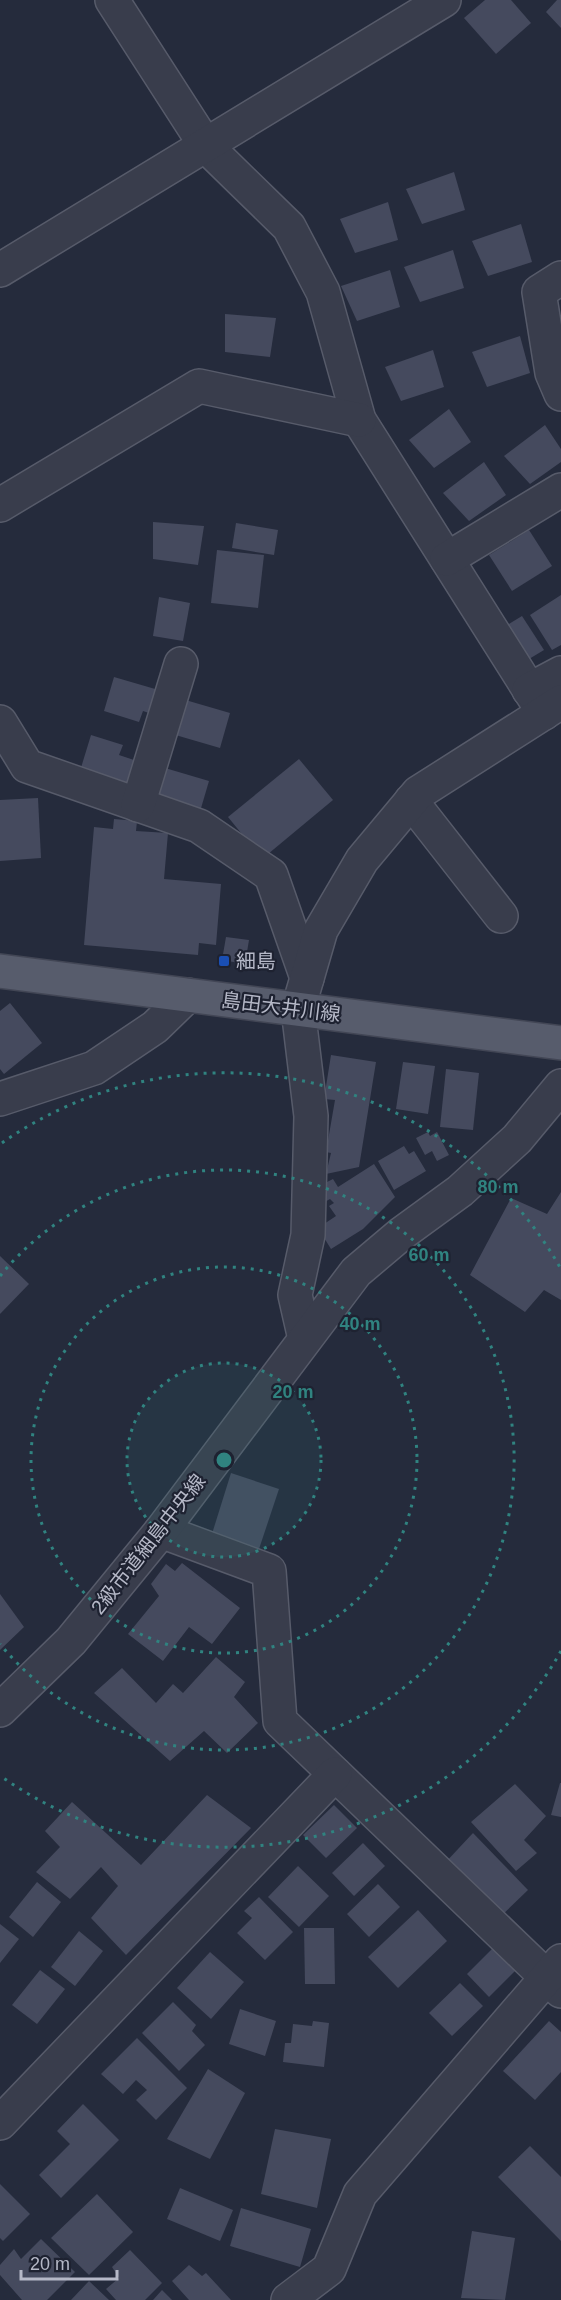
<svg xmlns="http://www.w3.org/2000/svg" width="561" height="2300" font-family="Arial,'Noto Sans JP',sans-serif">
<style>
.building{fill:#454a5e}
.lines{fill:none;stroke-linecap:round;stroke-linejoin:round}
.minor-casing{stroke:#575b6a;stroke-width:36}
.major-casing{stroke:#424655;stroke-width:36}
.minor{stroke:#393d4c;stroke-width:33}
.major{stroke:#575c6c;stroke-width:33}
.ring{fill:none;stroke:#308380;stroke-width:3;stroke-dasharray:3 6}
.transit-dot{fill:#1a4fb4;stroke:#1e2231;stroke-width:2}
.labels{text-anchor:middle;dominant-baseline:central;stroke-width:4.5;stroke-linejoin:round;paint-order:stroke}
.poi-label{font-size:20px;fill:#b5b8c7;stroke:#1e2231;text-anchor:start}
.street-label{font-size:20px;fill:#b5b8c7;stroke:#1e2231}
.centre{fill:#308380;stroke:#1e2231;stroke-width:3}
.ring-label{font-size:18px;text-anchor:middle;font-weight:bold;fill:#308380;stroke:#1e2231;stroke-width:4.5;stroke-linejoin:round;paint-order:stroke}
</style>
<rect width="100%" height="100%" fill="#252b3c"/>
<g class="building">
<path d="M485,0H511L531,23L496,54L464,18Z"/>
<path d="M557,0H561V28L546,12Z"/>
<path d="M454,172L465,210L422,224L406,189Z"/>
<path d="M388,202L398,240L355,253L340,219Z"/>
<path d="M521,224L532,262L488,276L472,241Z"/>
<path d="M453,250L464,288L420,302L404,267Z"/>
<path d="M390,270L400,307L357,321L341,286Z"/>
<path d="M225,314L276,318L270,357L225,352Z"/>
<path d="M520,336L530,373L487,387L472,352Z"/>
<path d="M433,350L444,387L401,401L385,367Z"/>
<path d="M449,409L471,442L434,468L409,440Z"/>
<path d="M545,425L561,449V462L530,484L504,456Z"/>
<path d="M484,462L506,495L469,521L443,493Z"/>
<path d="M153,522L204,526L198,565L153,559Z"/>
<path d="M236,523L278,530L274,555L232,548Z"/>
<path d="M529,530L552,566L512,591L489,555Z"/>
<path d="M217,550L264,555L258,608L211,603Z"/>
<path d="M561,595V645L552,650L530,615Z"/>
<path d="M159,597L190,603L183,641L153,636Z"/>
<path d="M522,616L544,650L524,662L502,628Z"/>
<path d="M114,677L162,691L155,715L143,711L139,722L104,711Z"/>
<path d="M182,699L230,713L220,748L172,734Z"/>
<path d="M91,735L123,745L119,755L134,760L126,785L80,771Z"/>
<path d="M299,759L333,800L262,859L228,817Z"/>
<path d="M165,768L209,781L199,815L155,802Z"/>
<path d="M38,798L41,858L0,861V800Z"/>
<path d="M114,819L137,821L136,831L168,833L164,879L221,884L216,945L199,943L198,955L84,945L94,827L113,829Z"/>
<path d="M226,937L249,940L245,964L222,960Z"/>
<path d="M10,1003L42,1043L4,1074L0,1069V1011Z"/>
<path d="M331,1055L376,1062L359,1167L326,1174L331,1153L326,1152L335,1100L324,1099Z"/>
<path d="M403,1062L435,1066L428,1114L396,1109Z"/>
<path d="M446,1069L479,1073L473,1130L440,1127Z"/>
<path d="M428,1132L430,1136L437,1132L449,1155L437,1161L432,1151L425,1155L416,1138Z"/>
<path d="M404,1146L409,1154L414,1151L426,1171L394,1190L378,1161Z"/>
<path d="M374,1164L395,1197L363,1229L331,1249L318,1228L336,1216L329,1206L334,1203L330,1199L323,1203L319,1186L333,1179L338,1187Z"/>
<path d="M561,1192V1300L544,1290L525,1312L470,1275L511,1198L547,1214Z"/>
<path d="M0,1256L29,1284L0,1314Z"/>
<path d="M231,1473L279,1489L258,1552L211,1537Z"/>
<path d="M182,1563L240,1608L212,1644L189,1627L163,1661L128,1634L159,1596L151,1584L166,1564L175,1571Z"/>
<path d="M0,1594L24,1627L0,1650Z"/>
<path d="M216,1657L245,1682L234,1697L258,1723L227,1753L204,1731L170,1761L94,1693L122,1668L156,1703L173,1684L183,1693Z"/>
<path d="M560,1783H561V1817L551,1815Z"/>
<path d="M515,1784L546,1816L524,1840L537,1853L516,1871L471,1822Z"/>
<path d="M207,1795L251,1828L126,1955L91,1918L118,1886L101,1867L70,1899L36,1872L60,1847L45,1831L72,1802L141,1865Z"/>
<path d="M334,1805L357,1828L326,1858L303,1835Z"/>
<path d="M473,1833L528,1890L499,1918L444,1864Z"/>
<path d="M363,1843L385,1866L354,1896L332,1873Z"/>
<path d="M298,1866L329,1896L299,1927L268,1897Z"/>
<path d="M37,1882L61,1902L33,1937L9,1917Z"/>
<path d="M378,1884L400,1907L369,1937L347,1914Z"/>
<path d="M259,1897L293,1932L265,1960L237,1933L252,1918L244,1911Z"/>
<path d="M418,1910L447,1941L398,1988L368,1957Z"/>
<path d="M0,1924L19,1939L0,1963Z"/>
<path d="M304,1928H334L335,1984H305Z"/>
<path d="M79,1931L103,1951L75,1986L51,1967Z"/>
<path d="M498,1943L520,1966L489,1997L467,1974Z"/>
<path d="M210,1952L244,1982L211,2019L177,1988Z"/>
<path d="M40,1970L65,1989L37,2024L12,2005Z"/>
<path d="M460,1983L483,2006L452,2036L429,2013Z"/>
<path d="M173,2002L196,2025L192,2031L205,2045L179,2071L142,2033Z"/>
<path d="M240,2009L276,2021L265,2056L229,2044Z"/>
<path d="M313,2021L329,2023L324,2067L283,2062L285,2043H291L293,2024L312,2026Z"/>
<path d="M549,2021L561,2032V2072L535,2100L503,2071Z"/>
<path d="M137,2038L187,2088L156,2120L136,2100L147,2090L136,2080L123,2094L101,2074Z"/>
<path d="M208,2069L245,2093L210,2159L167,2139Z"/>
<path d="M83,2104L119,2140L61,2198L39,2175L70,2144L57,2131Z"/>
<path d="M275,2129L331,2139L317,2208L261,2194Z"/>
<path d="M530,2146L561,2177V2241L498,2177Z"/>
<path d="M0,2184L30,2214L3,2241L0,2238Z"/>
<path d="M180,2188L233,2210L220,2241L167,2219Z"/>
<path d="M97,2194L133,2232L89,2275L51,2238Z"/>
<path d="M241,2208L311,2229L300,2267L230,2246Z"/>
<path d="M472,2231L515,2238L505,2300L461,2298Z"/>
<path d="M41,2239L75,2272L47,2300H22L0,2275V2265L14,2249L21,2259Z"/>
<path d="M130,2250L162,2283L145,2300H116L106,2289L119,2278L112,2267Z"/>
<path d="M189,2265L202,2276L206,2273L231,2300H189L172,2281Z"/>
<path d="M89,2281L109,2300H71Z"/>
<path d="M162,2290L172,2300H153Z"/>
</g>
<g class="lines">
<defs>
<g id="minor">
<path d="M112,0L206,146L289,227L323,292L359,420L544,713"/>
<path d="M0,270L444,0"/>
<path d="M561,278L539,292L552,373L561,394"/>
<path d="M0,505L199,386L359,420"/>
<path d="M447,559L561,490"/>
<path d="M529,690L561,673"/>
<path d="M0,722L27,766L199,826L271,875L307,978"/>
<path d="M411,801L501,916"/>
<path d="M138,805L181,664"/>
<path d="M0,1099L94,1068L155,1027L188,995"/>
<path d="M305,1339L295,1295L308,1235L311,1116L298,1009L321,930L362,860L418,793L561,702"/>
<path d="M161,1531L269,1571L280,1721L561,1991"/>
<path d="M0,1710L71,1641L161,1531L356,1272L401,1234L460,1191L517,1139L561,1086"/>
<path d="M0,2123L335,1774"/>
<path d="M288,2300L329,2269L360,2194L561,1961"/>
</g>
<path id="major" d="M0,971L561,1043"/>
</defs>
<use href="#minor" class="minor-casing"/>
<use href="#major" class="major-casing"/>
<use href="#minor" class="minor"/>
<use href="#major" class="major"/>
</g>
<circle cx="224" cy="1460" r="97" fill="#308380" fill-opacity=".12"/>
<g class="ring">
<circle cx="224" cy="1460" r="97"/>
<circle cx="224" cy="1460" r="193"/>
<path d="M0 1276A290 290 0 1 1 0 1644"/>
<path d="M561 1651A387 387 0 0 1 2 1777M2 1143A387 387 0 0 1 561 1269"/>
</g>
<rect class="transit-dot" x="218" y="955" width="12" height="12" rx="3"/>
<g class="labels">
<g class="poi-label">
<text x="236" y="961">細島</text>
</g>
<g class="street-label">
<text transform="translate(281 1007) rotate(7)">島田大井川線</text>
<text transform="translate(148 1544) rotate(-52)">2級市道細島中央線</text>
</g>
</g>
<circle cx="224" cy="1460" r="9" class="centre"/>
<g class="ring-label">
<text x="498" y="1193">80 m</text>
<text x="429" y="1261">60 m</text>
<text x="360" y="1330">40 m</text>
<text x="293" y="1398">20 m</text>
</g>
<path d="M21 2270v9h96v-9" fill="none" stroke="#b5b8c7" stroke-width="3"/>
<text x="30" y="2270" font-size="18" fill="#b5b8c7" stroke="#1e2231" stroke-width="4.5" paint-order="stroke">20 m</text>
</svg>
